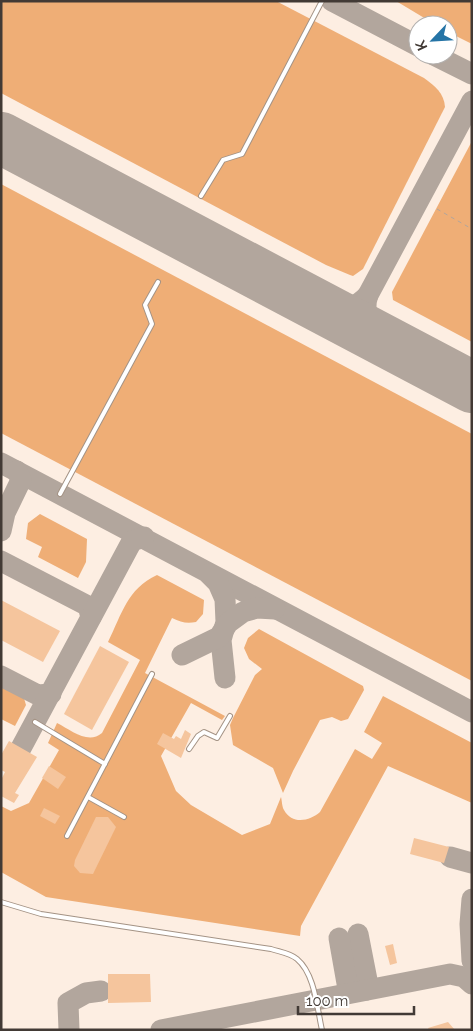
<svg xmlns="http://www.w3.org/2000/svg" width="473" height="1031" font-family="Raleway,sans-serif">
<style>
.green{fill:#efae76}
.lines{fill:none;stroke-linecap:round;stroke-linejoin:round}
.taxiway{stroke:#b2a69d;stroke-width:21}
.runway{stroke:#b2a69d;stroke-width:52}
.building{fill:#f5c59d}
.lane-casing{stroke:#a49385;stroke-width:6}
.path{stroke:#b2a69d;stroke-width:1;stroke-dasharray:4 4;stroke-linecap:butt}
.lane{stroke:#fff;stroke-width:4}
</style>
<rect width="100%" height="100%" fill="#fdeee2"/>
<g class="green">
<path d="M1,1H276L424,78C435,86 444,93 445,107L363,269L353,276L350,275L326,265L1,93Z"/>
<path d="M396,1H472V44L448,32V25H436Z"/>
<path d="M472,141V342L393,300L392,292Z"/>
<path d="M1,184L472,434V681L1,433Z"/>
<path d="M40,514L87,539L86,562L78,578L38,557L42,547L26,539L28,523Z"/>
<path d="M157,575L204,600L203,614L196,622C186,624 181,622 172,618L145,673L225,716L222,720L191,703L161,756L176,791L191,805L242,835L270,824L281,797C282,801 282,807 284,810C292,825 310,821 320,812L355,749L372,759L382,743L364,732L383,696L472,743V803L388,766L301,926L300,936L46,897L1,872V806L11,811L29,803L59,750L48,743L57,723C71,730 88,745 102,733L140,660L108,642C122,614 127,589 157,575Z"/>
<path d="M259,629L363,686L364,690L348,719L341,721L332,717L320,720L293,771L283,793L273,768L233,745L230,725L233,718L255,675L262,669L249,659L244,648L248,638Z"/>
<path d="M1,683L23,695L26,705L15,726L1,719Z"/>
</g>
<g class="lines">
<g class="taxiway">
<path d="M332,1L418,46"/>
<path d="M434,55L472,74"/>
<path d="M325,310C344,311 356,308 368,295"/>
<path d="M380,339C370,325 362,312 368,295L472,101"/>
<path d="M1,463L472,712"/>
<path d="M1,531L5,513L21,480L17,471"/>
<path d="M1,561L88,606L91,617"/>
<path d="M209,574L218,583L225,599L226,622L221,640L225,678"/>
<path d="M182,655L219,637L228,623L243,612L257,608L275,609"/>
<path d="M1,676L38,695L51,694"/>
<path d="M21,748L132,541L144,537"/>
<path d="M450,857L472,863"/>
<path d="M472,899L470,924L472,961"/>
<path d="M358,934L368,985L366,990"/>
<path d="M339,938L348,989L346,994"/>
<path d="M69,1030L68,1003L86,993L101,991"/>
<path d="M161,1030L450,974L464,977L472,984"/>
</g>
<path class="runway" d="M1,138L472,387"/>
</g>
<g class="building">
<path d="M1,600L60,631L43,662L1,640Z"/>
<path d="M100,646L129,662L92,730L64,714Z"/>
<path d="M185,730L191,734L181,758L157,744L163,733L174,739L176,736L181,739Z"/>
<path d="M9,741L37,757L15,793L19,795L14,803L1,796V780L5,772L1,770V755Z"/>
<path d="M49,766L66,777L58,789L42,778Z"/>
<path d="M44,808L60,816L55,824L40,816Z"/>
<path d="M96,817H108L116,827L93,874L80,873L74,866L75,860Z"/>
<path d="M414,838L449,847L444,863L410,854Z"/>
<path d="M393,944L397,963L390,965L385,946Z"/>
<path d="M108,974H150L151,1002L108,1003Z"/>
<path d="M448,1022L455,1030H429L428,1028Z"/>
</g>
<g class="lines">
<defs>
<g id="lane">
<path d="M201,196L223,160L242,154L322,1"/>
<path d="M60,494L152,324L145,305L158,282"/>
<path d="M35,722L105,764"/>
<path d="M189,749L198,736L204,732L217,738L230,716"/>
<path d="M88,797L124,817"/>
<path d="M67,836L152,674"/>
<path d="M1,902L41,914L271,949C280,952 290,953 297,959C315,974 317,1008 322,1030"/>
</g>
</defs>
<use href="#lane" class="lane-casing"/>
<path class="path" d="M437,209L472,229"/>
<use href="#lane" class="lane"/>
</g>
<rect width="473" height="1031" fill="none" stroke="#423a35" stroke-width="5"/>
<g transform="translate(433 40) rotate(245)"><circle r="24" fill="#ffffff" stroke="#b3b0ae"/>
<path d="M0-4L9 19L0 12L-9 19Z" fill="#2574a6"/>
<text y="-8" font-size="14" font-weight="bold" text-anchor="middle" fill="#423a35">K</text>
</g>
<path d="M298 1006v8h116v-8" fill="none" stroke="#423a35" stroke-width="2.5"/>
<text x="306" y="1006" font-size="15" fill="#423a35" stroke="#ffffff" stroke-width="4" paint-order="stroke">100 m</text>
</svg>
